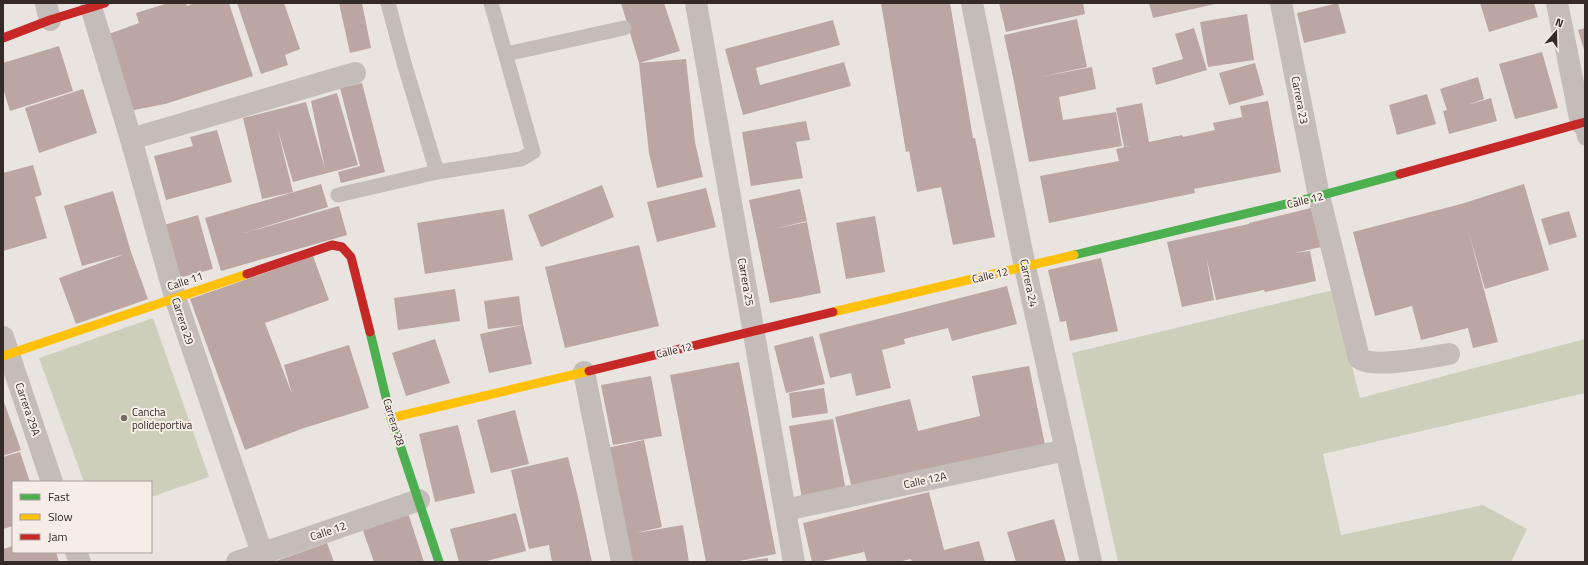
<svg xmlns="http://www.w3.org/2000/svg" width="1588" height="565" font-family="'Titillium Web',sans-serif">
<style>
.green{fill:#cecfbb}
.building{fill:#bca6a3}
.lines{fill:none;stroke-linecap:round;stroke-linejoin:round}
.lane{stroke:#c3bcb9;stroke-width:15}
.street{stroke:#c3bcb9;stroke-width:22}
.fast{stroke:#4caf50;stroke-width:9}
.slow{stroke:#ffc107;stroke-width:9}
.jam{stroke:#c62828;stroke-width:9}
.poi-dot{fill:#746b68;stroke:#f7ede7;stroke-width:1.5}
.labels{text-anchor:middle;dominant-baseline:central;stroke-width:4;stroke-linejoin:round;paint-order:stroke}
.street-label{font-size:11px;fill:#342a28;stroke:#f7ede7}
.poi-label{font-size:11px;fill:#342a28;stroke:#f7ede7;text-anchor:start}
</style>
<rect width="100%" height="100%" fill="#eae4e0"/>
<g class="green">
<path d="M1333,290L1360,398L1585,339V393L1323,454L1341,535L1483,505L1527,529L1511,562H1118L1072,353Z"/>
<path d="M153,318L209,477L151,497V482H84L39,358Z"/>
</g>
<g class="building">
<path d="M168,3H186L187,6L195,3H229L253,76L165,104L129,111L106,35L139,23L136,13Z"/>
<path d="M237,3H284L300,49L285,55L288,65L261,74Z"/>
<path d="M339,3H362L371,48L350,53Z"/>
<path d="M621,3H664L680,51L639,63L686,59L695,142L703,177L657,188L649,153L639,63Z"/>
<path d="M881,3H950L973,138H975L995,237L953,245L941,187L917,192L909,151L906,152Z"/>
<path d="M999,3H1083L1085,14L1006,32Z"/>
<path d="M1149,3H1215V4L1153,18Z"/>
<path d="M1338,3L1346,33L1304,43L1297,13Z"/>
<path d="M1480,3H1534L1538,17L1489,32Z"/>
<path d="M1247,14L1254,60L1208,67L1200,22Z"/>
<path d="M1077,19L1087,67L1040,77L1092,67L1096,89L1059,97L1063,120L1116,112L1122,146L1029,162L1014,82L1004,35Z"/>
<path d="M833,20L840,45L756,68L760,85L844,62L851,86L743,115L725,49Z"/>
<path d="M1194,28L1207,70L1156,85L1152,68L1183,59L1175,34Z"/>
<path d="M1585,28V53L1578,30Z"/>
<path d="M59,46L73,91L10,111L3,89V63Z"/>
<path d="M1542,52L1558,108L1515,119L1499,64Z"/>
<path d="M1255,63L1264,95L1229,105L1219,73Z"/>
<path d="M1478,77L1484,99L1467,105L1491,98L1497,121L1449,134L1443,111L1447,110L1440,89Z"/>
<path d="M362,83L385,172L341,183L338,172L360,166L340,88Z"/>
<path d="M83,89L97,133L39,153L25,108Z"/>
<path d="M337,93L358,165L293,182L277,127L293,192L262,199L243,118L306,102L325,169L311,101Z"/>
<path d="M1427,94L1436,124L1397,135L1389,105Z"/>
<path d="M1268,101L1281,172L1194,189L1195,193L1049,223L1040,176L1119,161L1116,149L1130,146L1124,147L1116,108L1142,103L1149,142L1182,135L1183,137L1215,130L1213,123L1242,117L1243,121L1240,106Z"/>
<path d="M806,121L810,140L796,142L803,178L751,186L742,132Z"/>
<path d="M217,130L232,182L166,200L154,156L193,146L190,137Z"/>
<path d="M33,165L42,195L35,197L47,238L3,251V173Z"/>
<path d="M321,184L328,207L244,233L339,206L347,235L221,271L205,218Z"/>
<path d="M1524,184L1549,270L1485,289L1468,230L1498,342L1473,348L1468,328L1421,340L1412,306L1375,316L1353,232L1461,204Z"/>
<path d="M602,185L614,217L541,247L528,215Z"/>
<path d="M706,188L716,227L657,242L647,202Z"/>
<path d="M800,189L807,221L774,229L807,222L821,293L770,303L749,200Z"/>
<path d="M113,191L131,252L148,299L76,324L59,278L125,254L82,266L64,206Z"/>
<path d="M1311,208L1321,247L1295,253L1310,251L1316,281L1265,292L1264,290L1216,300L1206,256L1214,300L1182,307L1167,242L1249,224V223Z"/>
<path d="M504,209L513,260L425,274L417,223Z"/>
<path d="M1569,211L1577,237L1549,245L1541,219Z"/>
<path d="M198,215L213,269L179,278L164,225Z"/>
<path d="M875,216L885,272L846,279L836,223Z"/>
<path d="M639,245L659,326L565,348L545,267Z"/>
<path d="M313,256L329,300L265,323L292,394L284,365L349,345L369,408L304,428L245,450L190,299Z"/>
<path d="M1101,258L1118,331L1070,341L1066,321L1060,322L1048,270Z"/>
<path d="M1007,286L1017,324L952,341L948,328L904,339L905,344L882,350L891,388L856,396L851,373L830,378L819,334Z"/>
<path d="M455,289L460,321L398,330L394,298Z"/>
<path d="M519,296L523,324L532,364L489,373L480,334L522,325L488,329L484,301Z"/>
<path d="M813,336L825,384L786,393L774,346Z"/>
<path d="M435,339L450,383L406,396L392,353Z"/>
<path d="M739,362L776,554L734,562H706L670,375Z"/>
<path d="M1029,366L1045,445L852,489L835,417L910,399L918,431L980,416L972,376Z"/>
<path d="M651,376L662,436L613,445L601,385Z"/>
<path d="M824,388L828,413L792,418L789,393Z"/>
<path d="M3,399L21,450L3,456Z"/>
<path d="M515,410L529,464L491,473L477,420Z"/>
<path d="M833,419L847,497L803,504L789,426Z"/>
<path d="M458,425L475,493L435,502L419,434Z"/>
<path d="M644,440L662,527L636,533L683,525L689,562H625L602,449Z"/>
<path d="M20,452L30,482H13V526L3,529V457Z"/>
<path d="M568,457L578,497L592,562H552L549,545L529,549L511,470Z"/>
<path d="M929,492L944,550L979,541L985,562H912L911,559L898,562H867L861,540L864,552L818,562H812L803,523Z"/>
<path d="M408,513L424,562H374L362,528Z"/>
<path d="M516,513L526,551L483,562H459L450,529Z"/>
<path d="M1054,519L1066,562H1016L1007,532Z"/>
<path d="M327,543L334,562H273Z"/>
<path d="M13,546V552H56L59,562H3V549Z"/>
<path d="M768,558V562H745V561Z"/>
</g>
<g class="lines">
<g class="lane">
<path d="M388,3L404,63L437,172"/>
<path d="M506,54L624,28"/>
<path d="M1581,123L1585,138"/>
<path d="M338,195L437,172L521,159L533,152L491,3"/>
</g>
<g class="street">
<path d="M46,3L50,20"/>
<path d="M696,3L794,562"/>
<path d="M972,3L1025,267L1091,562"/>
<path d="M1281,3L1319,196L1359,358C1373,369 1430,357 1449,354"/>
<path d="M1557,3L1581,123"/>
<path d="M91,7L131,139L175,297L265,562"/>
<path d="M131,139L355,73"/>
<path d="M3,337L52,482"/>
<path d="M584,372L622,562"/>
<path d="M785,510L1066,450"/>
<path d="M76,552L80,562"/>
<path d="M237,562L419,500"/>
</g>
<g class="fast">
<path d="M1074,255L1319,196L1400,174"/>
<path d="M370,332L391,418L439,562"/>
</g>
<g class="slow">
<path d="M833,312L1074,255"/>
<path d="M3,356L247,274"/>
<path d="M391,418L589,371"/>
</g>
<g class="jam">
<path d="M3,38L50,20L105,3"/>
<path d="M1400,174L1585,122"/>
<path d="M247,274L332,245L342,247L351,257L370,332"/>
<path d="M589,371L833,312"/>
</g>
</g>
<circle class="poi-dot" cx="124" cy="418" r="4"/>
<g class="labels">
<g class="street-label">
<text transform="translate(1300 100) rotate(79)">Carrera 23</text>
<text transform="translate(1305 200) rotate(-14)">Calle 12</text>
<text transform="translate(990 275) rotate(-13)">Calle 12</text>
<text transform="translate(185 281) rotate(-18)">Calle 11</text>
<text transform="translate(746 282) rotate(80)">Carrera 25</text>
<text transform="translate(1029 283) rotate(78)">Carrera 24</text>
<text transform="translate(183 321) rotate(72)">Carrera 29</text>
<text transform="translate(674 350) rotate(-13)">Calle 12</text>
<text transform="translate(28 409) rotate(71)">Carrera 29A</text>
<text transform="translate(394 422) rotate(73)">Carrera 28</text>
<text transform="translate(925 480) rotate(-12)">Calle 12A</text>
<text transform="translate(328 531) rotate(-19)">Calle 12</text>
</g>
<g class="poi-label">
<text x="132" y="412">Cancha<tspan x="132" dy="13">polideportiva</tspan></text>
</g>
</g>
<rect width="1588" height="565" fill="none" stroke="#342a28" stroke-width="8"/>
<rect x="12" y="481" width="140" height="72" fill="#f7ede7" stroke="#a99f9b"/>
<rect x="20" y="494" width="20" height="6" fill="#4caf50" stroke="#a99f9b"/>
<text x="48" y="501" font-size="12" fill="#342a28">Fast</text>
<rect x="20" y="514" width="20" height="6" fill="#ffc107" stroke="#a99f9b"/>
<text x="48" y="521" font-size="12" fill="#342a28">Slow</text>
<rect x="20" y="534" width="20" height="6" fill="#c62828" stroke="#a99f9b"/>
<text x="48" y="541" font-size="12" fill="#342a28">Jam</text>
<g transform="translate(1556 32) rotate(20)" stroke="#f7ede7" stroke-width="3" paint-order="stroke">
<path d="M0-3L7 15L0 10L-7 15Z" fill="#342a28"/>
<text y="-6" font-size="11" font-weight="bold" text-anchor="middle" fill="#342a28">N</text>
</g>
</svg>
